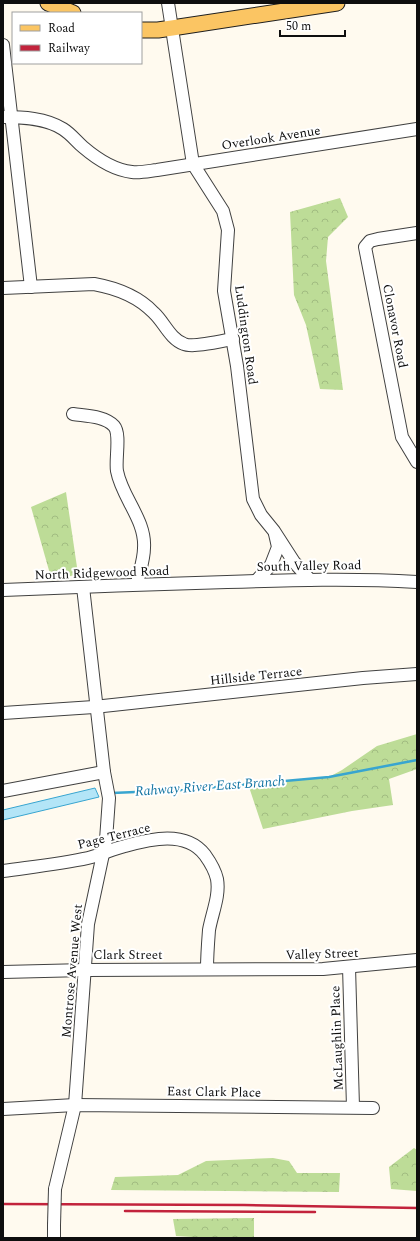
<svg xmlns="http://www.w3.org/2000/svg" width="420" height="1241" font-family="Spectral,serif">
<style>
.forest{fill:url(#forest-crowns)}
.water{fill:#b3e5f7;stroke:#38a5d0}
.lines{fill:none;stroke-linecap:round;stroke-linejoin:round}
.stream{stroke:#38a5d0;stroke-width:2.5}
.minor-casing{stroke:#414141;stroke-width:14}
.major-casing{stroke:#1f1f1f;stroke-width:17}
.minor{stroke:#fff;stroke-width:12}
.major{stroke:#fbc563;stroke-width:15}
.rail{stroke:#c2233c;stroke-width:2.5}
.minor-bridge-casing{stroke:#414141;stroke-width:14;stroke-linecap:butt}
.minor-bridge{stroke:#fff;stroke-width:12}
.labels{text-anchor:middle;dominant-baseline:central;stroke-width:4;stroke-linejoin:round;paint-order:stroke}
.street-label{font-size:13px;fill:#0e0e0e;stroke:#fff}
.water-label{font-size:14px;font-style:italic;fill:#1475a3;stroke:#fff}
</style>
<defs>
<pattern id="forest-crowns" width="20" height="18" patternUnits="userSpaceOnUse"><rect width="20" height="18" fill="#bddc97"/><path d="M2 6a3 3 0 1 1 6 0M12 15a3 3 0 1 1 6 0" fill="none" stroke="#a1bc81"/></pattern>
</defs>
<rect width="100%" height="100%" fill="#fffaef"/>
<g class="forest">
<path d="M340,198L348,217L328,237L326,261L343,390L320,389L306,325L294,295L290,212Z"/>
<path d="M66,492L78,574L52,581L31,507Z"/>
<path d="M417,734V769L389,779L393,805L352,811L263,829L248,784L329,777L342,770L377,746Z"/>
<path d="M414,1148L417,1150V1191L391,1189L389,1167Z"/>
<path d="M273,1158L289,1161L297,1173H340L339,1192L111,1190L115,1177L178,1175L206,1161Z"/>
<path d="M254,1218V1238H208L176,1236L173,1219Z"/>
</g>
<path class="water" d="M95,788L99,797L3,820V810Z"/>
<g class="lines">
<path class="stream" d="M112,793L183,790L329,777L417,760"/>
<defs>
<g id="minor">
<path d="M168,3L193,164L223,211L228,230L224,291L237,366L253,499L261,515L274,531L294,562L310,580"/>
<path d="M3,45L31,287"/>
<path d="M3,117C22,117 46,118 63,129C71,134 76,141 83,147C97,159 114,170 132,172C140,173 149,171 157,170L417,129"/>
<path d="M417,233L378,239L370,241L365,247L402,437L417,462"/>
<path d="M3,288L94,284C116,288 138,296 154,313C164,322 170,339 184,344C192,348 222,341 233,339"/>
<path d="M73,414C86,416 105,416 114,426C121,434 115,460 117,471C122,498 146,520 144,548C144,560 139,573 137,584"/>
<path d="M256,581L271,565L278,547L275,534"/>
<path d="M3,590C78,587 152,584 227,582C290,580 354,578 417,582"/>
<path d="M3,713L94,707L363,678L417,674"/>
<path d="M3,791L104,772"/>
<path d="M3,871C31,867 60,864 88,858C101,855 112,849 125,846C150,839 186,830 205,855C210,862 215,870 217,879C220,896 212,913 209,930C208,943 207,956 207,969"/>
<path d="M349,967L353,1107"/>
<path d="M3,972L85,970L323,969L417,960"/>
<path d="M3,1109L75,1105L373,1108"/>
<path d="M55,1189L75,1105L88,924L106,840L109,798L104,772L83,587"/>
<path d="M54,1225V1238"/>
</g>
<g id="major">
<path d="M48,3L73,13"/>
<path d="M141,30H158L172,28L337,3"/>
</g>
</defs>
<use href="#minor" class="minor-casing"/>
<use href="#major" class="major-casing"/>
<use href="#minor" class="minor"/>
<use href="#major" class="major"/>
<g class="rail">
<path d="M3,1204L244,1205L417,1208"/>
<path d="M125,1211L315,1212"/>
</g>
<defs>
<path id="minor-bridge" d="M54,1225L55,1189"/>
</defs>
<use href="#minor-bridge" class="minor-bridge-casing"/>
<use href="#minor-bridge" class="minor-bridge"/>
</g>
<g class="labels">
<g class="street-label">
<text transform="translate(271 138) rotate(-9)">Overlook Avenue</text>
<text transform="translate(395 326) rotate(79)">Clonavor Road</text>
<text transform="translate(246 335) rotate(82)">Luddington Road</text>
<text transform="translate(309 566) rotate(-1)">South Valley Road</text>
<text transform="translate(102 573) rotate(-2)">North Ridgewood Road</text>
<text transform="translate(256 676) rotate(-6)">Hillside Terrace</text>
<text transform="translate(114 836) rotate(-14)">Page Terrace</text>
<text transform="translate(322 954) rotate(-2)">Valley Street</text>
<text x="128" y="955">Clark Street</text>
<text transform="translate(72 971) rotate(-85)">Montrose Avenue West</text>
<text transform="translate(337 1038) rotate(-92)">McLaughlin Place</text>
<text transform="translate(214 1092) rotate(1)">East Clark Place</text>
</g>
<g class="water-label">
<text transform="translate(210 786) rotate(-4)">Rahway River East Branch</text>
</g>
</g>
<rect width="420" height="1241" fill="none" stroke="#0e0e0e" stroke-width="8"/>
<rect x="12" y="12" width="130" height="52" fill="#ffffff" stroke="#9f9f9f"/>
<rect x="20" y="25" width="20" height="6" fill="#fbc563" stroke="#9f9f9f"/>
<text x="48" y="32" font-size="12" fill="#0e0e0e">Road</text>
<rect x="20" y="45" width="20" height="6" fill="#c2233c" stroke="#9f9f9f"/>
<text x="48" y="52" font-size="12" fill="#0e0e0e">Railway</text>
<path d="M280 30v6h65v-6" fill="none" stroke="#0e0e0e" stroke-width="2"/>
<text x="286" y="30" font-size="12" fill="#0e0e0e" stroke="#ffffff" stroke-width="3" paint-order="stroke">50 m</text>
</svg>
